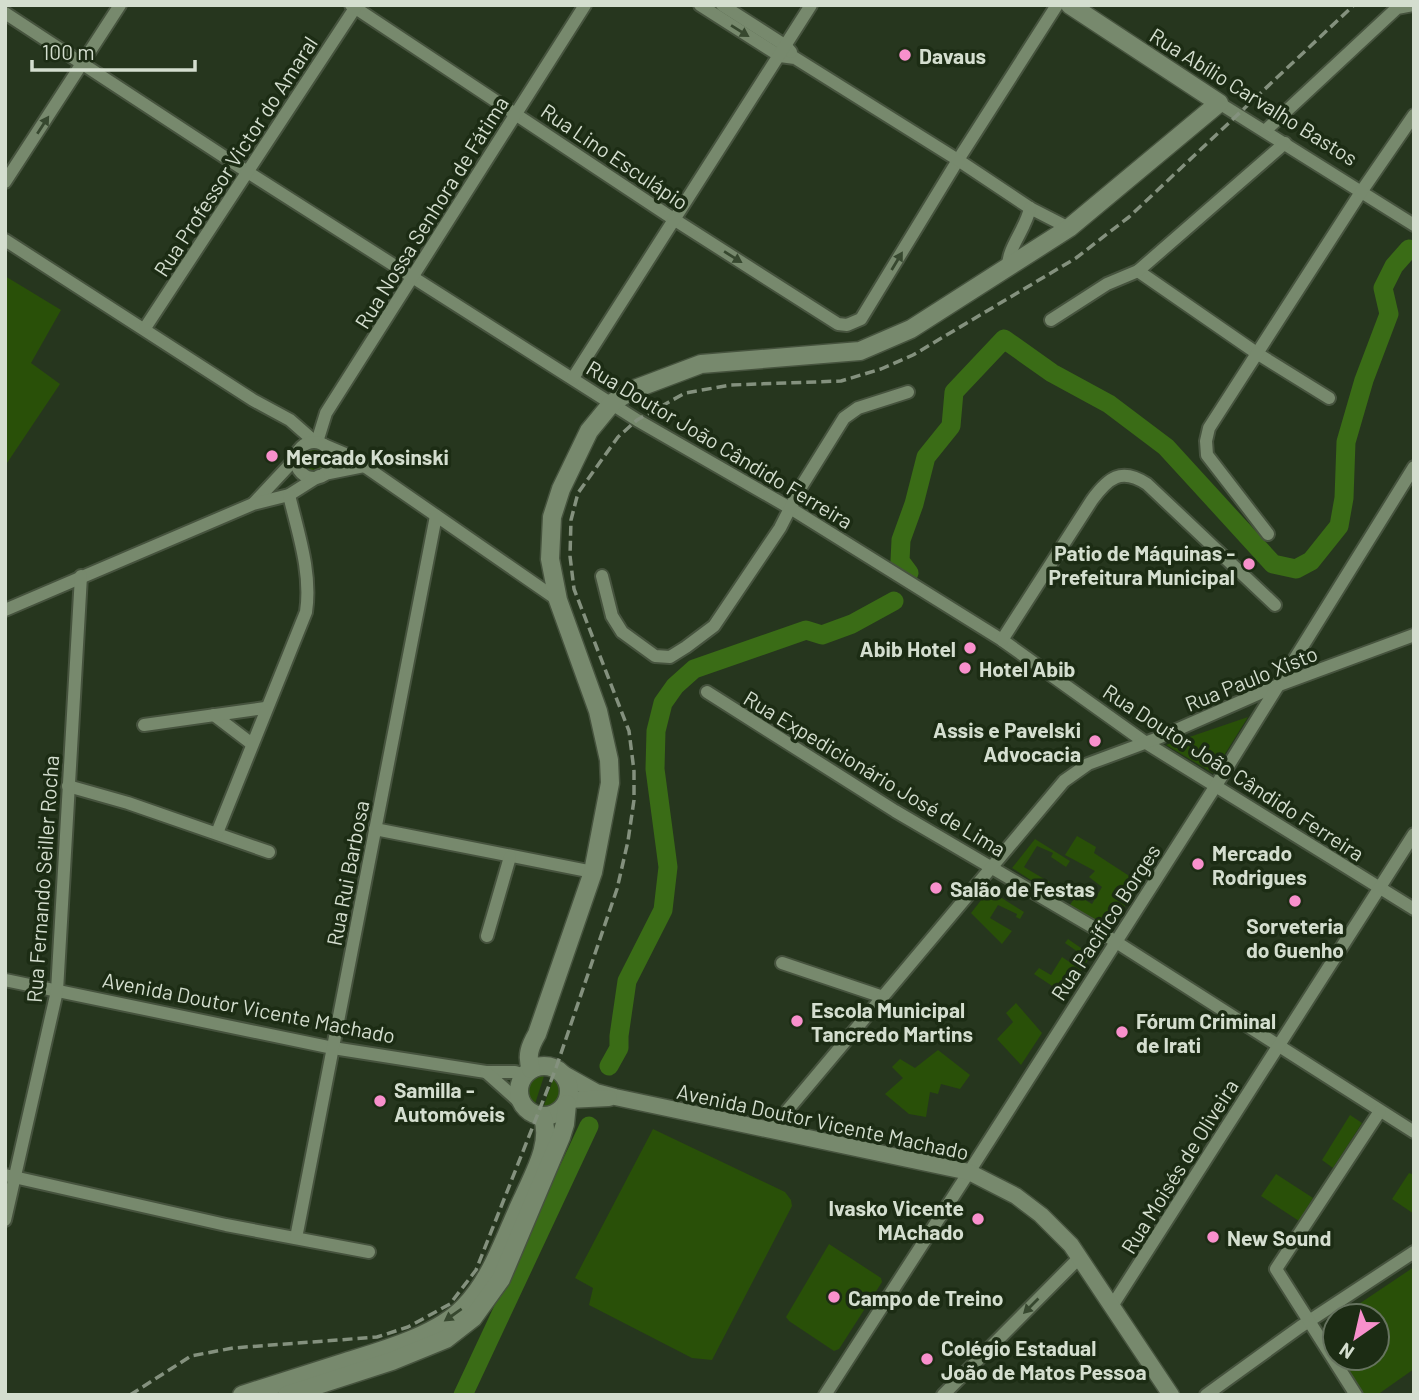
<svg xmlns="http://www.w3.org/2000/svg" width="1419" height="1400" font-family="Barlow,sans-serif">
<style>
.green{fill:#295008}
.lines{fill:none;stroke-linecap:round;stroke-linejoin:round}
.river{stroke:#3a6c16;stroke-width:19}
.minor-casing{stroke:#46533e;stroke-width:16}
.tertiary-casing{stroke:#46533e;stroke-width:19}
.secondary-casing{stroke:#46533e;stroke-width:21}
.minor{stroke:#77896d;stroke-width:12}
.tertiary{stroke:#77896d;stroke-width:16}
.secondary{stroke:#77896d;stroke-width:18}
.rail{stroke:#84917e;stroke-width:3.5;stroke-dasharray:10 5;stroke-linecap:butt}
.oneway{fill:#37482f}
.poi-dot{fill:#f890cc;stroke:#1c2c14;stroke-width:2.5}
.labels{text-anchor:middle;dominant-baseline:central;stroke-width:7;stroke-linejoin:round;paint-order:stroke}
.poi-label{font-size:21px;font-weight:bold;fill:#d4decf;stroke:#1c2c14;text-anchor:start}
.street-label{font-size:21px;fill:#d4decf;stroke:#1c2c14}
</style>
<rect width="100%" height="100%" fill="#26361e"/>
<g class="green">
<path d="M5,276L61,310L31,363L60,384L5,466Z"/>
<circle cx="313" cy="461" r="12"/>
<path d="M1248,717L1213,773L1166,745Z"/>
<path d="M1077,836L1096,847L1094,853L1140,883L1108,932L1069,906L1077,895L1092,904L1102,887L1089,877L1095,871L1065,855Z"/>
<path d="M1035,839L1070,861L1066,867L1051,857L1053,853L1037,846L1024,867L1056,886L1051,893L1012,868Z"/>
<path d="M989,890L1024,912L1020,919L1016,917L1017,914L998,905L990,918L1012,931L1002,944L971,913Z"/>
<path d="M1068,939L1091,955L1066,995L1034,974L1039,968L1051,975L1062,957L1077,967L1084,956L1065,943Z"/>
<path d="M1016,1003L1042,1033L1021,1065L997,1039L1013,1022L1006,1013Z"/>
<path d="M938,1050L970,1075L960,1089L941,1084L938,1094L930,1092L926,1117L909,1114L885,1094L903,1078L892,1067L900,1059L915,1068Z"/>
<path d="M545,1073L533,1110C516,1096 523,1074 545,1073Z"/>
<path d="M554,1077L562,1089L561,1100L552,1110L542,1111Z"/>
<path d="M1350,1115L1362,1123L1333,1168L1322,1160Z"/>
<path d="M653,1129L785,1192L791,1200L792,1206L712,1360L692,1358L589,1305L593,1288L575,1278Z"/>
<path d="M1409,1173L1414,1175V1214L1392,1199Z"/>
<path d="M1276,1174L1313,1198L1299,1221L1261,1196Z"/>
<path d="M829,1244L881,1278L882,1282L839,1349L834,1351L789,1321L786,1317Z"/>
<path d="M1414,1267V1369L1377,1395H1363L1339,1358H1377V1316H1341Z"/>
</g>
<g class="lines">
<g class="river">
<path d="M909,573L900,561L901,540L914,504L926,457L951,426L954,392L1004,339L1052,373L1109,404L1166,447L1273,564L1296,569L1311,561L1339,526L1344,498L1346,442L1364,380L1389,314L1383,288L1394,266L1409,249"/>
<path d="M609,1066L619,1048V1036L627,981L663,910L668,867L655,769L656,731L663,703L675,686L694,669L806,630L822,635L852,624L894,601"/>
<path d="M463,1395L589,1126"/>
</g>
<defs>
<g id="minor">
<path d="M351,5L675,220L838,324L847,325L861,319L958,160L1057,5"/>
<path d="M700,5L780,56L795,58L958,160L1030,208L1069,228"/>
<path d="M722,5L786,46L791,52"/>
<path d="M5,13L249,173L637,420L790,508L1002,640L1146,743L1414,909"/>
<path d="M1219,103L1414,225"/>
<path d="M1266,130L1397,8L1413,5"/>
<path d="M5,182L120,5"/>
<path d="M5,240L253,400L290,420L315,442"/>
<path d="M1008,268C1007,248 1026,229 1030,208"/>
<path d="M1138,271L1258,354L1329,398"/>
<path d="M1051,320L1107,284L1138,271L1285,143"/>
<path d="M145,328L357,5"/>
<path d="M573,378L811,5"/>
<path d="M317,442L326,413L585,5"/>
<circle cx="314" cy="460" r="18"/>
<path d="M324,445L350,456L558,600"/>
<path d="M324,474L364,466"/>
<path d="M254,503L296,458"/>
<path d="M1268,534L1207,455L1206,441L1209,428L1361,192L1414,115"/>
<path d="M602,576L612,616L622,632L655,656L670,657L686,647L714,626L780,528L801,487L844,418L858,408L908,392"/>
<path d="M5,610L253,504L289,495L319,476"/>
<path d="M1002,640L1092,500C1108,478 1121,467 1147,484L1275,605"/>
<path d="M707,692L895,811L1091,926L1414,1132"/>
<path d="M214,715L252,744"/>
<path d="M144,725L265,708"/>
<path d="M68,786L128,803L269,852"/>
<path d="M375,829L593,872"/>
<path d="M217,833L306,612C312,573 298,533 289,495"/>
<path d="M487,936L510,857"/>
<path d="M782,963L883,997"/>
<path d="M5,980L333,1048L486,1072H515L525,1075"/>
<path d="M486,1072L524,1106"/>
<path d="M770,1131L1064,781L1088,764L1158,738L1276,686L1414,635"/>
<path d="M5,1175L226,1225L369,1252"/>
<path d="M5,1220L57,991L81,576"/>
<path d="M296,1238L436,516"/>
<path d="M1112,1306L1414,834"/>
<path d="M825,1395L969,1172L1215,787L1414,467"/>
<path d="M943,1395L1079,1258"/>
<path d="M1206,1395L1300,1327L1414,1252"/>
<path d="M1356,1395L1276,1269L1380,1111"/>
</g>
<g id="tertiary">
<path d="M562,1073L596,1092L615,1097L969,1172L1016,1196L1041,1215L1071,1245L1171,1395"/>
<path d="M568,1100L609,1098"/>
</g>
<g id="secondary">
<circle cx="544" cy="1091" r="25"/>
<path d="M531,1069C526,1056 530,1046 537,1034L593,872L610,783L609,760L598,711L558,600L550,559L552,517L561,489L589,431L612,403L632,390L701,364L860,351L911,329L1069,228L1219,103L1070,5"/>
<path d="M242,1395C274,1385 307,1374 339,1364C377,1352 438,1336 465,1306C493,1277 506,1233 523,1198C533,1175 553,1142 542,1116"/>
<path d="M287,1395L392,1361L446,1339L473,1318L501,1279L561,1137L565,1124L567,1104"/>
</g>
</defs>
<use href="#minor" class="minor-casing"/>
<use href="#tertiary" class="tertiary-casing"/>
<use href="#secondary" class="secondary-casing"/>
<use href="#minor" class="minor"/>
<use href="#tertiary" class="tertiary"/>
<use href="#secondary" class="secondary"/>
<path class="rail" d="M130,1395L191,1356L233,1348L377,1337L408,1327L450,1304L476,1270L556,1068L617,889L628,841L634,800V771L629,731L574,589L570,556L571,520L578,493L618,437L637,420L685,393L731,385L841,381L881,369L913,355L1076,258L1129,217L1354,5"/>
</g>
<defs><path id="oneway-solid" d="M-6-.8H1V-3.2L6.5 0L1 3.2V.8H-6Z" transform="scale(1.75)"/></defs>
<g class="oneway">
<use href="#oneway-solid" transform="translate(740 31) rotate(32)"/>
<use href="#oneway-solid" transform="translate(43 125) rotate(-57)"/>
<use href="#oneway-solid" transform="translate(733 257) rotate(32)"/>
<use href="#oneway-solid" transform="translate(897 261) rotate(-59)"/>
<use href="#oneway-solid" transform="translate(1031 1306) rotate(135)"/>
<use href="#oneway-solid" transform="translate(453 1315) rotate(145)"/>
</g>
<g class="poi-dot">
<circle cx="905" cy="55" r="7"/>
<circle cx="272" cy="456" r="7"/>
<circle cx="1249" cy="564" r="7"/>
<circle cx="970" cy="648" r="7"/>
<circle cx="965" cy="668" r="7"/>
<circle cx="1095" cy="741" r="7"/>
<circle cx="1198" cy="864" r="7"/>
<circle cx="936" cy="888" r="7"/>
<circle cx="1295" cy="901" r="7"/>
<circle cx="797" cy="1021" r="7"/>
<circle cx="1122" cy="1032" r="7"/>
<circle cx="380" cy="1101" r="7"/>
<circle cx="978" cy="1219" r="7"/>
<circle cx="1213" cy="1237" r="7"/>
<circle cx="834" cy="1297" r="7"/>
<circle cx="927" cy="1359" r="7"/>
</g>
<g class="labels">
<g class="poi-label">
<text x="919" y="55">Davaus</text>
<text x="286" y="456">Mercado Kosinski</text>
<text x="1235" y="552" text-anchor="end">Patio de Máquinas -<tspan x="1235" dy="24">Prefeitura Municipal</tspan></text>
<text x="956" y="648" text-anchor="end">Abib Hotel</text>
<text x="979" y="668">Hotel Abib</text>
<text x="1081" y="729" text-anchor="end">Assis e Pavelski<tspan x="1081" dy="24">Advocacia</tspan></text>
<text x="1212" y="852">Mercado<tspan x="1212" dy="24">Rodrigues</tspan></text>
<text x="950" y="888">Salão de Festas</text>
<text x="1295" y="925" text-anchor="middle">Sorveteria<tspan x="1295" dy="24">do Guenho</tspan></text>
<text x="811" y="1009">Escola Municipal<tspan x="811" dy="24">Tancredo Martins</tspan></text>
<text x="1136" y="1020">Fórum Criminal<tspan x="1136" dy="24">de Irati</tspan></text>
<text x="394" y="1089">Samilla -<tspan x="394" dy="24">Automóveis</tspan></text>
<text x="964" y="1207" text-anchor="end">Ivasko Vicente<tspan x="964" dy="24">MAchado</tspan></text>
<text x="1227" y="1237">New Sound</text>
<text x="848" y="1297">Campo de Treino</text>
<text x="941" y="1347">Colégio Estadual<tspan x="941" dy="24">João de Matos Pessoa</tspan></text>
</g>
<g class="street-label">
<text transform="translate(1254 96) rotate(32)">Rua Abílio Carvalho Bastos</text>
<text transform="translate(235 156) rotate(-57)">Rua Professor Victor do Amaral</text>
<text transform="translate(615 156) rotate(34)">Rua Lino Esculápio</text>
<text transform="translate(431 212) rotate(-58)">Rua Nossa Senhora de Fátima</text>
<text transform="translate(720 444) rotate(31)">Rua Doutor João Cândido Ferreira</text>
<text transform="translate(1251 678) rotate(-22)">Rua Paulo Xisto</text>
<text transform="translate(1234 772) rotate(33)">Rua Doutor João Cândido Ferreira</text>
<text transform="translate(875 773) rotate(31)">Rua Expedicionário José de Lima</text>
<text transform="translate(347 873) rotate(-79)">Rua Rui Barbosa</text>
<text transform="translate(42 879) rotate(-86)">Rua Fernando Seiller Rocha</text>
<text transform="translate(1105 922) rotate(-57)">Rua Pacífico Borges</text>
<text transform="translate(249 1007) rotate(11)">Avenida Doutor Vicente Machado</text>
<text transform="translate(823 1121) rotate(12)">Avenida Doutor Vicente Machado</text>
<text transform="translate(1179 1166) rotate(-58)">Rua Moisés de Oliveira</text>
</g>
</g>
<rect width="1419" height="1400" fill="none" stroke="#d4decf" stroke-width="14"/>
<g transform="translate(1356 1337) rotate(214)"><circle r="33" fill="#1c2c14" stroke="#66735f" stroke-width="2"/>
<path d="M0-5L12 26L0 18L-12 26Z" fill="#f890cc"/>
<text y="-10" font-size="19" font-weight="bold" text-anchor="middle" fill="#d4decf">N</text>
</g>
<path d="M32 60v10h163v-10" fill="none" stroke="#d4decf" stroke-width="3.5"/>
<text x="42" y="60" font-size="21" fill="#d4decf" stroke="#1c2c14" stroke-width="5" paint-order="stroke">100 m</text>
</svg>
